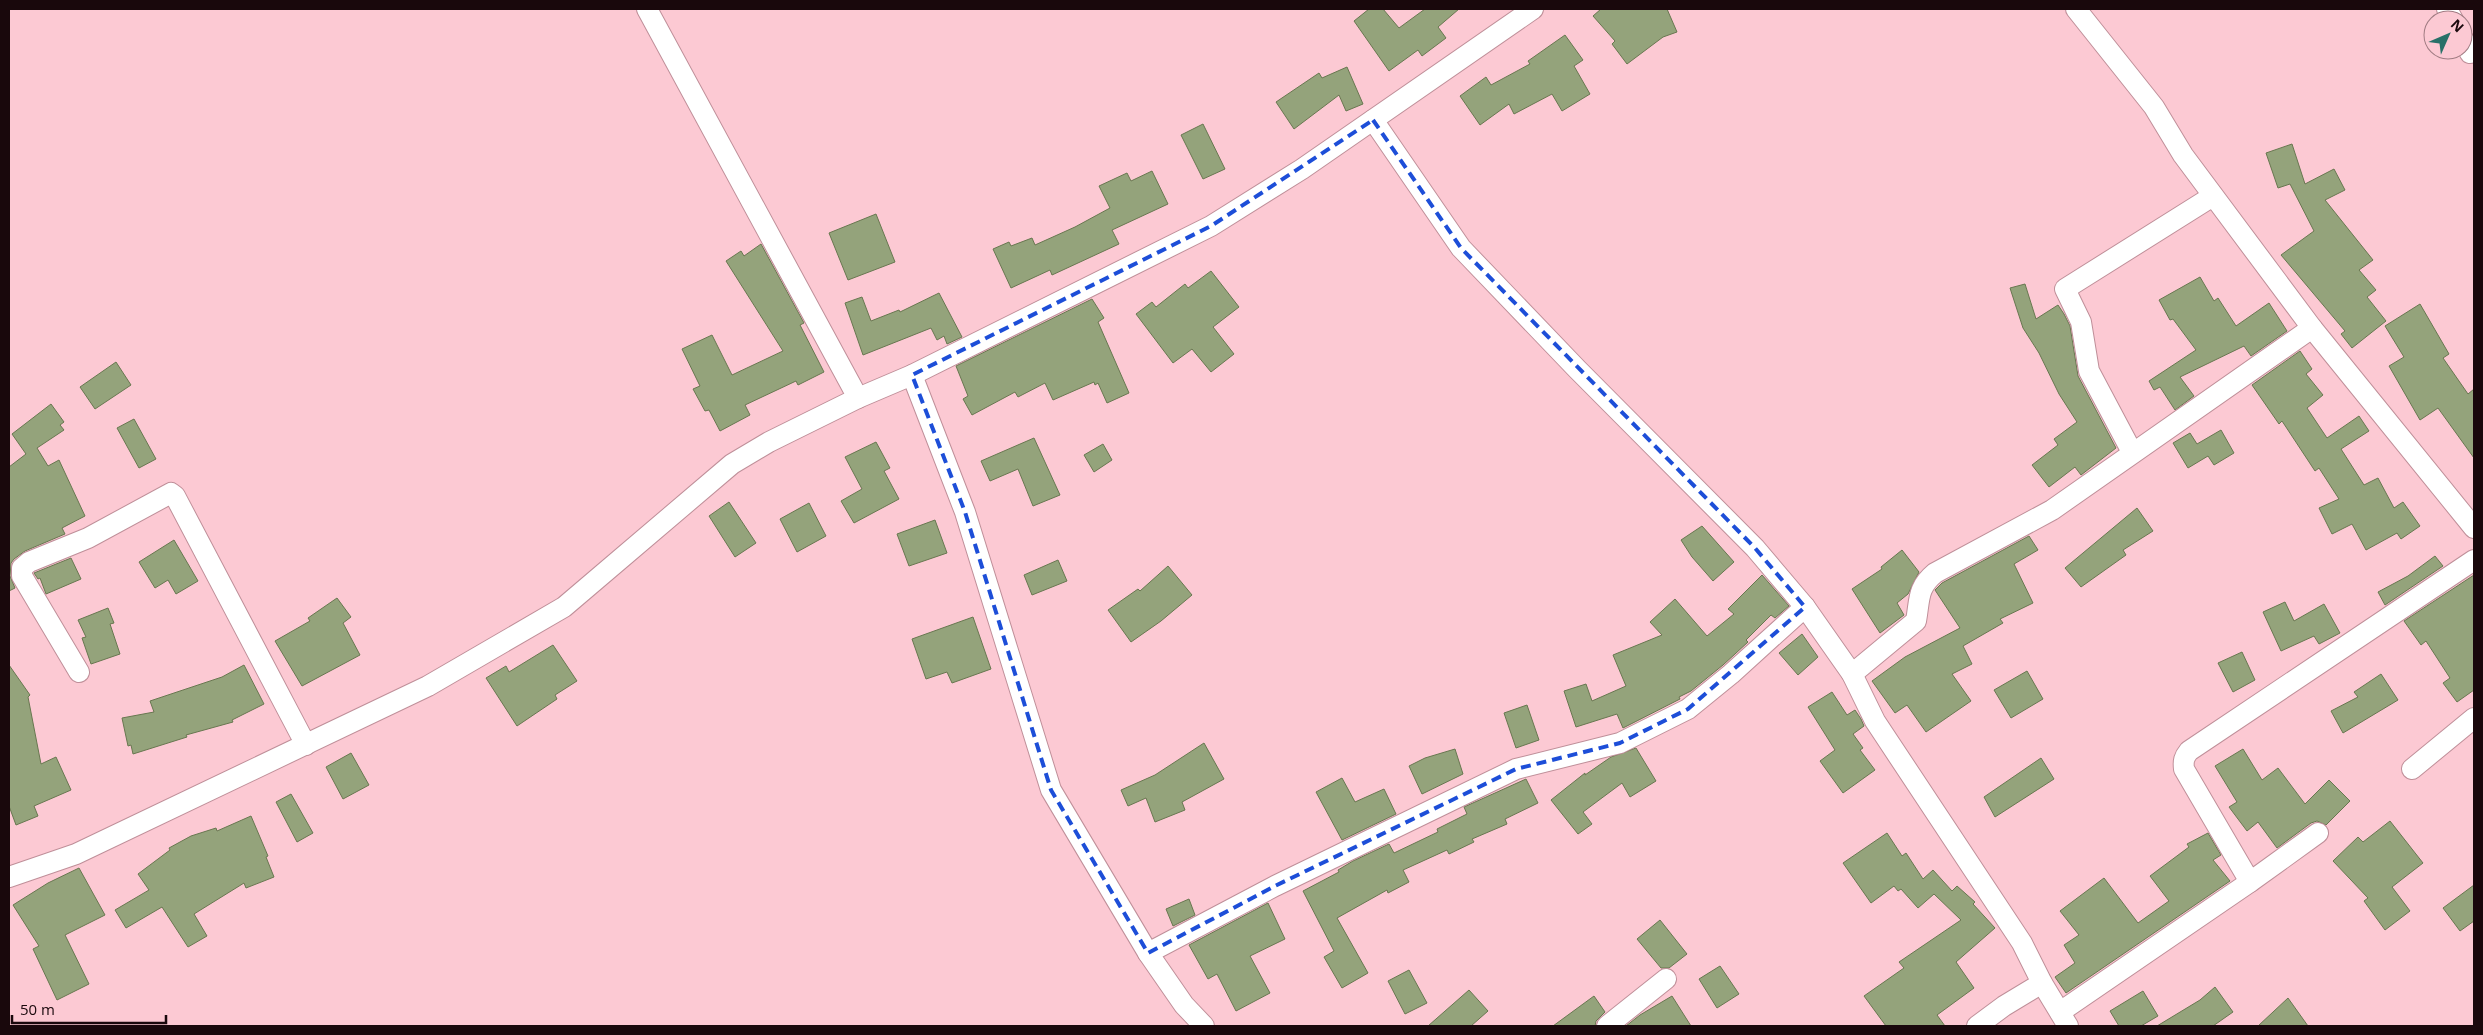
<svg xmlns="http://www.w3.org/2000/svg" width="2483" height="1035" font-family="'Open Sans',sans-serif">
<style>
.building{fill:#94a37b;stroke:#687750}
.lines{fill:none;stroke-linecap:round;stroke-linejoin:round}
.minor-casing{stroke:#bf8f99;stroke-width:22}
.minor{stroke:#fff;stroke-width:20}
.marked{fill:none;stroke:#1d4ed8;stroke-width:4;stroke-dasharray:10 6;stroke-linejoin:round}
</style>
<rect width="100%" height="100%" fill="#fcc9d3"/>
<g class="building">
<path d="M1369,9H1383L1399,28L1425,9H1459L1438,27L1446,38L1422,56L1418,50L1389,71L1354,21Z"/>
<path d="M1601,9H1667L1677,32L1663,37L1627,64L1612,44L1615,41L1593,16Z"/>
<path d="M1565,35L1583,60L1574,66L1590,94L1562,111L1552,94L1514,114L1509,104L1480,125L1460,96L1486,77L1491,85L1530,64L1528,61Z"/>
<path d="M1347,67L1363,104L1346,111L1339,95L1294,129L1276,102L1319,73L1322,78Z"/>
<path d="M1203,124L1225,169L1203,179L1181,135Z"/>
<path d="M2292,144L2305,184L2334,169L2345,190L2325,200L2373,260L2359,270L2376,290L2367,297L2386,321L2352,348L2341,334L2345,331L2281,255L2314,231L2290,184L2278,188L2266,153Z"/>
<path d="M1152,171L1168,204L1112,230L1119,244L1052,275L1050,270L1011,288L993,249L1009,242L1011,246L1032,238L1035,245L1075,227L1110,208L1099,186L1127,173L1131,181Z"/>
<path d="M876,214L895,262L848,280L829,233Z"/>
<path d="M761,244L804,323L800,325L824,372L798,385L796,381L745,405L750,415L720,431L709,410L705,411L693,389L700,386L682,349L712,335L732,375L783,351L726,261L741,251L744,256Z"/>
<path d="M1211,271L1239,307L1213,327L1234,354L1211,372L1192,349L1173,363L1136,314L1152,302L1156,307L1185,284L1188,288Z"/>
<path d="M2200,277L2214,301L2218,298L2236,326L2269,303L2287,331L2251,356L2244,346L2180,377L2194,396L2175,410L2160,387L2154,390L2149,381L2196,350L2173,319L2170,320L2159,300Z"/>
<path d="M2025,284L2036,319L2058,305L2064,314L2070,326L2078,376L2116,448L2081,475L2075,467L2049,487L2032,465L2058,445L2054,439L2077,422L2059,394L2039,353L2023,328L2010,288Z"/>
<path d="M939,293L962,337L947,344L944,336L937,340L931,328L863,355L845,303L862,297L871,321L899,310L900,312Z"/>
<path d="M1092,299L1104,318L1098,322L1129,393L1107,403L1098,383L1095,385L1094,382L1053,400L1045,383L1018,397L1015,392L972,415L963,399L968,396L956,366Z"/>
<path d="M2420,304L2449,354L2443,358L2468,394L2474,389V458L2438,408L2420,420L2389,366L2404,357L2385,326Z"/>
<path d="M2300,351L2312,369L2306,374L2323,395L2307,408L2327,438L2359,416L2369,431L2341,449L2364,485L2378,478L2394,508L2403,502L2420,526L2401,539L2397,533L2366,550L2352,524L2332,534L2319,508L2339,499L2319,468L2315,471L2282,421L2279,424L2252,385Z"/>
<path d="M116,362L131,385L95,409L80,387Z"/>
<path d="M51,404L64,422L60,425L64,430L37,448L48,466L59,460L85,516L62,528L65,534L25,551L14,559L11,563L10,576L15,588L9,591V467L26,454L12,434Z"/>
<path d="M134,419L156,459L139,468L117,428Z"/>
<path d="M2221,430L2234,453L2214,465L2208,456L2188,468L2173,443L2190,433L2197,444Z"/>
<path d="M1034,438L1060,495L1033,506L1018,469L990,481L981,461Z"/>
<path d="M876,442L890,468L884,471L899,499L854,523L841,501L862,489L845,457Z"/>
<path d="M1103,444L1112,460L1094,472L1084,455Z"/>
<path d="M729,502L756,543L735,557L709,516Z"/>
<path d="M809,503L826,536L797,552L780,519Z"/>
<path d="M2137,508L2153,531L2123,550L2126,555L2081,587L2065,568Z"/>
<path d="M935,520L947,553L909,566L897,534Z"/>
<path d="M1702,526L1734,562L1713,581L1692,557L1681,540Z"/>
<path d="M2029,536L2038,550L2014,564L2033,603L2000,619L2003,623L1963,646L1972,664L1952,674L1971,701L1926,732L1907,705L1895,713L1872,681L1905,657L1960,628L1935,590L1942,583Z"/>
<path d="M174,540L198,581L176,594L168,580L155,588L139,562Z"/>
<path d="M1902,550L1919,572L1908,594L1897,603L1904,615L1880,633L1852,589L1882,569L1881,567Z"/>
<path d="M2435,556L2443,566L2385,605L2378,592L2408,576Z"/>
<path d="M71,558L81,579L46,594L40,578L38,579L34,573Z"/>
<path d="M1058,560L1067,581L1032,595L1024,575Z"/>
<path d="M1168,566L1192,595L1161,621L1131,642L1108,610L1138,589L1140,591Z"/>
<path d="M1762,575L1789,606L1775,618L1771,615L1746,640L1748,642L1723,665L1691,691L1679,697L1680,699L1623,728L1617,714L1576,727L1564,691L1586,684L1592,701L1626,686L1613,655L1662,635L1650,622L1675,599L1707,636L1734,614L1728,609Z"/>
<path d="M2474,575V690L2457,702L2443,683L2450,678L2426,641L2421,645L2404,621Z"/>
<path d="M337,598L351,617L343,623L360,655L302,686L275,641L310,621L308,618Z"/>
<path d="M2285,602L2294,621L2324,604L2340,633L2319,644L2314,636L2281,651L2263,612Z"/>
<path d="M108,608L114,623L110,624L120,654L91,664L82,638L86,637L78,620Z"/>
<path d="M973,617L991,669L952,683L947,672L926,679L912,639Z"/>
<path d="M1802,634L1818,657L1798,675L1779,653Z"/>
<path d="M553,645L577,681L555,695L557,699L517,726L486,678L506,666L509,672Z"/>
<path d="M2242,652L2255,680L2233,692L2218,663Z"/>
<path d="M9,665L30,695L28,697L41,764L56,757L71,790L34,806L38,816L16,825L9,806Z"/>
<path d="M244,665L264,704L232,720L233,722L186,735L187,737L133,754L131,745L128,746L122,718L154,712L150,701L222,677Z"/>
<path d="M2027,671L2043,699L2011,718L1994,690Z"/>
<path d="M2381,674L2398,700L2343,733L2331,711L2358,697L2354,692Z"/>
<path d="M1832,692L1847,715L1855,710L1861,719L1864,726L1853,734L1863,748L1860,750L1875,770L1843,793L1820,761L1835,750L1808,707Z"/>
<path d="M1527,705L1539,740L1516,748L1504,713Z"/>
<path d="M1204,743L1224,779L1182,802L1185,810L1155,822L1146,798L1128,806L1121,790L1155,775Z"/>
<path d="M1636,748L1656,781L1630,797L1622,783L1583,812L1592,824L1578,834L1551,800L1585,773V775L1611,757Z"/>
<path d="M1455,749L1463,774L1422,794L1409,766L1425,758Z"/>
<path d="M2243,749L2262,780L2278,768L2305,804L2329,780L2350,801L2326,825L2317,821L2311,823L2277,848L2258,822L2247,831L2229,807L2237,802L2215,766Z"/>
<path d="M351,753L369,785L343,799L326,767Z"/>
<path d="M2041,758L2054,779L1995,817L1984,797Z"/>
<path d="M1342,778L1355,802L1384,789L1396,814L1342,840L1316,792Z"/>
<path d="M1526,779L1538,803L1505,819L1507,824L1472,839L1474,842L1449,854L1447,850L1403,870L1409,882L1388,893L1387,890L1337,918L1368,973L1342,988L1324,957L1334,951L1303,891L1339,872L1338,870L1353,861L1389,844L1394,853L1438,832L1437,829L1467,814L1464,807Z"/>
<path d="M291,794L313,833L297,842L276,802Z"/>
<path d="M251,816L268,856L266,857L274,877L246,888L244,883L194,914L207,936L188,947L162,907L126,928L115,910L149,890L138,874L170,850L169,848L191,836L216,828L217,831Z"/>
<path d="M2390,821L2423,863L2392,887L2410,911L2385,930L2364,901L2368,898L2333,861L2358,837L2363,842Z"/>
<path d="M1887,833L1902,856L1906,853L1923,879L1933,870L1952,891L1957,886L1975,902L1973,904L1995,928L1956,962L1974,988L1937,1015L1945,1026H1886L1864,996L1904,968L1899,962L1961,920L1934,894L1918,908L1901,889L1898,891L1894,886L1871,903L1843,863Z"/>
<path d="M2208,833L2221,855L2213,860L2230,881L2066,993L2055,977L2075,963L2064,945L2079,935L2060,911L2104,878L2138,923L2169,901L2150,876L2189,847L2187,844Z"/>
<path d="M79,868L105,915L65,935L89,984L57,1000L33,949L39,946L13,905L48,883Z"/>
<path d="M2474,885V921L2460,931L2443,908Z"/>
<path d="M1189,899L1195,915L1173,926L1166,909Z"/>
<path d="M1268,903L1285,939L1250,956L1270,993L1236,1011L1217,974L1208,979L1189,945Z"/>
<path d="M1660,920L1687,954L1669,968H1661L1637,939Z"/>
<path d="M1720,966L1739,994L1717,1008L1699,979Z"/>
<path d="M1409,970L1427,1003L1405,1014L1388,981Z"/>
<path d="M2215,987L2233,1012L2213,1026H2157L2200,1000Z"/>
<path d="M1469,990L1488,1011L1471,1026H1428Z"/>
<path d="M2143,991L2158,1016L2141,1026H2119L2110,1011Z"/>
<path d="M1594,996L1605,1012L1596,1021L1595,1026H1553Z"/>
<path d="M1672,996L1691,1026H1626L1640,1015Z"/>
<path d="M2288,998L2308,1026H2258Z"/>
</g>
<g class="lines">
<defs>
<g id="minor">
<path d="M647,9L858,398"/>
<path d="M2076,9L2154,107L2183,155L2312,328L2474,528"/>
<path d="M2447,9L2453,20"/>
<path d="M2463,39L2470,53"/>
<path d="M1373,120L1461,248L1577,369L1755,548L1805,607"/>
<path d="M912,375L965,512L1051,790L1148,953L1184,1005L1204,1026"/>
<path d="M2132,452L2089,371L2081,322L2065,289L2213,196"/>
<path d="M79,672L22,576V568L29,562L88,538L171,493L175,496L306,745"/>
<path d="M1852,674L1916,621C1920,599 1917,588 1935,573L2052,510L2312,328"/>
<path d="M2412,769L2474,718"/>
<path d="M2318,833L2250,882L2184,769C2183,761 2184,757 2189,751L2474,560"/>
<path d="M9,877L76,854L428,686L564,607L732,464L769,442L858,398L912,375L1211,226L1302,169L1533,9"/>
<path d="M1148,953L1275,886L1516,769L1620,743L1688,709L1731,674L1805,607L1852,674L1875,721L2022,943L2042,983L2004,1006L1977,1026"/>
<path d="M2042,983L2068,1026"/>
<path d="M2060,1012L2250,882"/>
<path d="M1607,1026L1666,979"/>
</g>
</defs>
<use href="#minor" class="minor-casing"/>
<use href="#minor" class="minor"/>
</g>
<path class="marked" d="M1373,120L1461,248L1755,548L1805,607L1688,709L1620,743L1516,769L1275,886L1148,953L1051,790L965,512L912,375L1211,226Z"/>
<rect width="2483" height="1035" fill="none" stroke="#19080c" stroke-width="20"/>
<g transform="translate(2448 35) rotate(45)"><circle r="24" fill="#fcc9d3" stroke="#a17c83"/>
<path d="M0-4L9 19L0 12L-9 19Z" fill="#287068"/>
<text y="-8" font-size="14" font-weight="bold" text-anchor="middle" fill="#19080c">N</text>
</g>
<path d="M12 1015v8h154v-8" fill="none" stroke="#19080c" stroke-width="2.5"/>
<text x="20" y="1015" font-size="15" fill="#19080c" stroke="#fcc9d3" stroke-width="4" paint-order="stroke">50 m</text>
</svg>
